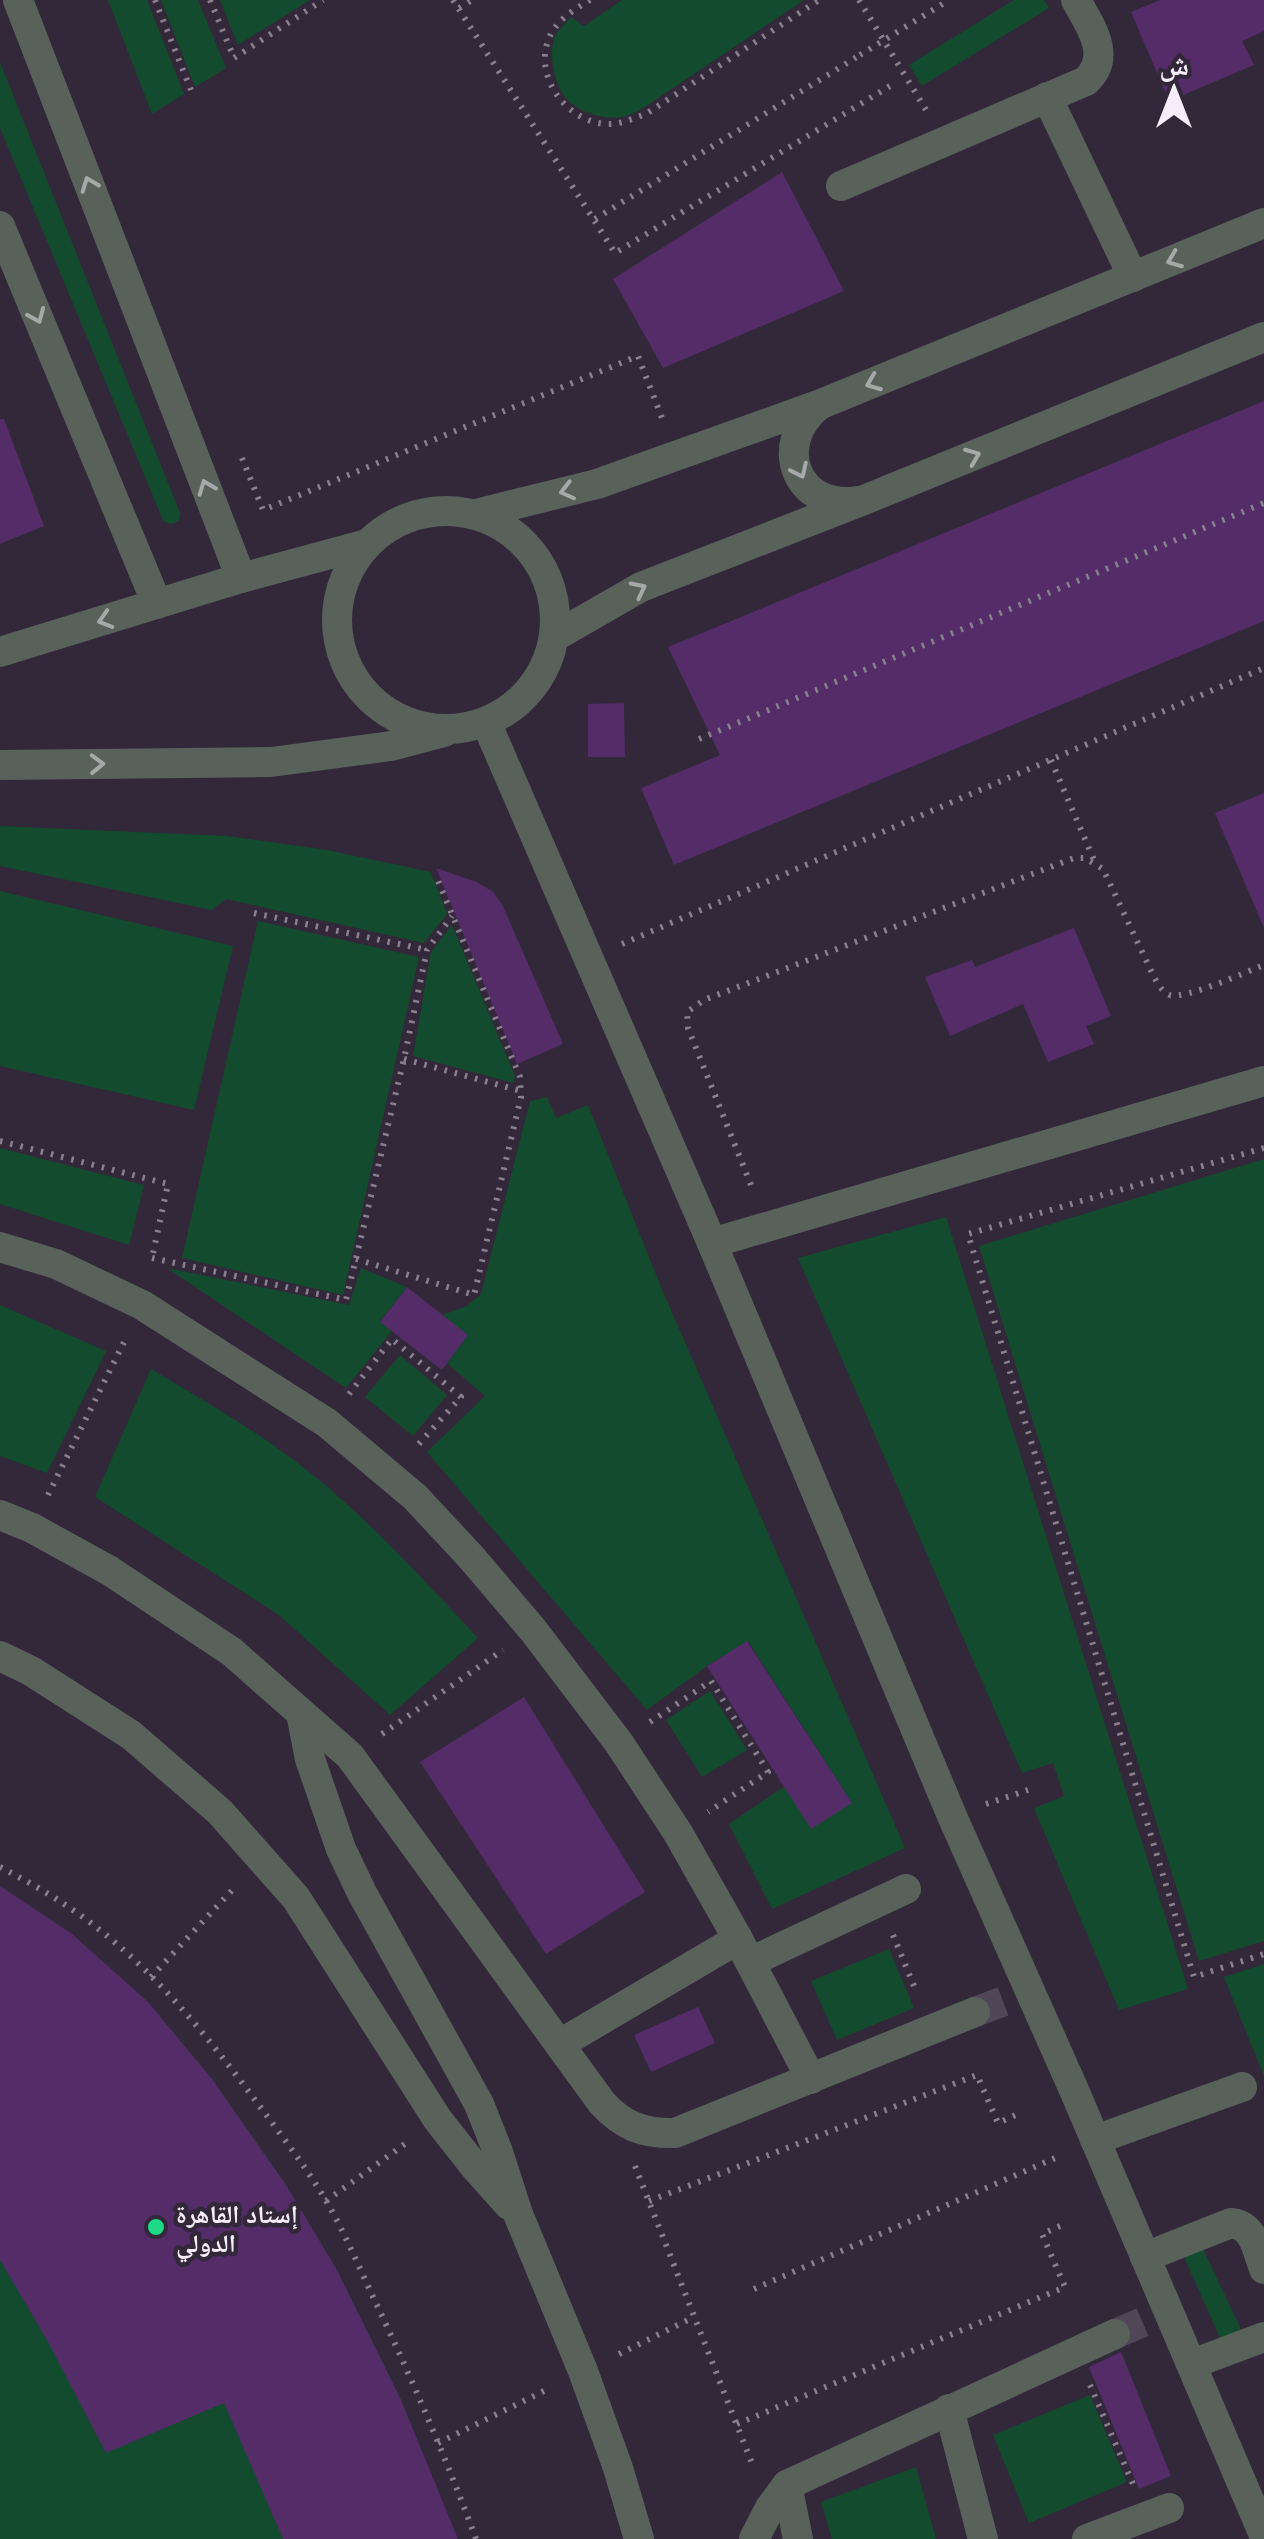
<svg xmlns="http://www.w3.org/2000/svg" width="1264" height="2539" font-family="Mulish,'Noto Naskh Arabic',sans-serif">
<style>
.green{fill:#124b2e}
.building{fill:#532c68}
.lines{fill:none;stroke-linecap:round;stroke-linejoin:round}
.minor-tunnel{stroke:#504657;stroke-width:30;stroke-dasharray:30 15;stroke-linecap:butt}
.path{stroke:#897f8f;stroke-width:6;stroke-dasharray:2.5 8;stroke-linecap:butt}
.minor{stroke:#58625b;stroke-width:30}
.path-bridge{stroke:#897f8f;stroke-width:6;stroke-dasharray:2.5 8;stroke-linecap:butt}
.oneway{stroke:#a6a8aa}
.poi-dot{fill:#1dd988;stroke:#33283a;stroke-width:4}
.labels{text-anchor:middle;dominant-baseline:central;stroke-width:9;stroke-linejoin:round;paint-order:stroke}
.poi-label{font-size:25px;font-weight:bold;fill:#f5eefa;stroke:#33283a;text-anchor:start}
</style>
<rect width="100%" height="100%" fill="#33283a"/>
<g class="green">
<path d="M108,0H147L184,94L152,114Z"/>
<path d="M161,0H198L226,68L195,87Z"/>
<path d="M220,0H310L238,45Z"/>
<path d="M622,0H804L648,105C641,109 633,114 626,116C608,121 578,113 566,98C554,84 548,54 555,36C558,30 566,23 571,17L584,26Z"/>
<path d="M1014,0H1044L1049,8L922,86L909,65Z"/>
<path d="M0,62L180,513L179,520C173,525 169,525 163,520L0,128Z"/>
<path d="M0,826L227,836L327,850L431,872L447,914L424,943L226,899L212,910L0,866Z"/>
<path d="M0,891L233,946L194,1110L0,1066Z"/>
<path d="M258,921L419,957L343,1295L182,1258Z"/>
<path d="M452,925L515,1076L514,1083L413,1056L431,952Z"/>
<path d="M547,1097L556,1118L588,1105L661,1287L905,1848L772,1909L729,1824L785,1786L852,1803L748,1641L707,1666L647,1710L427,1452L485,1396L447,1363L468,1335L442,1315L467,1306L481,1294L530,1101Z"/>
<path d="M0,1148L144,1185L129,1245L0,1204Z"/>
<path d="M1264,1159V1941L1199,1961L979,1246Z"/>
<path d="M946,1217L1188,1989L1119,2010L1034,1808L1064,1796L1053,1763L1022,1773L798,1258Z"/>
<path d="M167,1268L349,1305L361,1268L407,1287L380,1321L392,1331L346,1388Z"/>
<path d="M0,1305L106,1351L47,1473L0,1456Z"/>
<path d="M400,1355L447,1395L413,1436L365,1397Z"/>
<path d="M151,1369C206,1402 263,1434 313,1475C373,1524 425,1581 478,1638L390,1715L279,1615L95,1497Z"/>
<path d="M710,1691L747,1750L702,1777L666,1720Z"/>
<path d="M0,1887L148,2002L212,2079L286,2185L337,2270L401,2400L457,2539H0Z"/>
<path d="M889,1949L914,2008L837,2040L811,1981Z"/>
<path d="M1264,1964V2076L1224,1977Z"/>
<path d="M1203,2249L1240,2327V2332L1221,2340L1185,2259V2255Z"/>
<path d="M1090,2395L1127,2482L1029,2523L993,2435Z"/>
<path d="M916,2467L936,2539H832L821,2502Z"/>
</g>
<g class="building">
<path d="M1160,0H1264V31L1242,41L1254,65L1169,101L1131,12Z"/>
<path d="M782,172L844,291L663,368L613,279Z"/>
<path d="M1264,401V621L674,865L641,788L720,755L668,647Z"/>
<path d="M0,419H4L44,526L0,544Z"/>
<path d="M624,703L625,757H588V704Z"/>
<path d="M1264,793V928L1215,813Z"/>
<path d="M436,868L477,882L493,892L502,904L563,1044L517,1064Z"/>
<path d="M1074,928L1111,1016L1086,1026L1094,1044L1048,1062L1023,1004L950,1036L925,977L972,960L975,967Z"/>
<path d="M407,1287L468,1335L442,1370L380,1322Z"/>
<path d="M747,1641L852,1803L811,1829L707,1666Z"/>
<path d="M524,1697L645,1892L546,1954L420,1762Z"/>
<path d="M0,1886L72,1934L148,2002L212,2079L286,2185L337,2270L401,2400L458,2539H283L224,2403L106,2453L47,2340L0,2260Z"/>
<path d="M698,2007L715,2043L651,2072L634,2035Z"/>
<path d="M1121,2352L1171,2476L1139,2489L1089,2367Z"/>
</g>
<g class="lines">
<g class="minor-tunnel">
<path d="M975,2012L1004,2001"/>
<path d="M1115,2334L1143,2322"/>
</g>
<g class="path">
<path d="M155,0L191,90"/>
<path d="M210,0L234,58L323,0"/>
<path d="M453,0L615,253L890,86"/>
<path d="M590,0C577,8 563,16 554,29C527,68 564,124 609,124C622,124 634,118 646,114L819,0"/>
<path d="M859,0L926,110"/>
<path d="M459,8L472,0"/>
<path d="M595,219L860,55"/>
<path d="M242,458L263,510L638,356L662,418"/>
<path d="M699,739L1264,503"/>
<path d="M1051,760L1094,860"/>
<path d="M254,913L427,950"/>
<path d="M622,944L1264,668"/>
<path d="M404,1059L521,1091"/>
<path d="M0,1141L168,1184L152,1258"/>
<path d="M1264,1148L968,1234L1194,1977L1264,1954"/>
<path d="M751,1185L688,1028L687,1012L704,1000L1074,858H1085L1103,869L1154,977C1158,984 1162,992 1170,995C1187,999 1246,972 1264,965"/>
<path d="M152,1258L346,1300L404,1059L427,950L452,916"/>
<path d="M356,1259L474,1295L521,1097L520,1077L436,876"/>
<path d="M349,1394L392,1339L461,1397L417,1446"/>
<path d="M48,1495L125,1340"/>
<path d="M650,1722L711,1681L768,1772L708,1812"/>
<path d="M382,1734L503,1650"/>
<path d="M986,1804L1028,1790"/>
<path d="M0,1867C33,1884 67,1904 96,1927C162,1978 215,2046 264,2112C285,2140 307,2169 325,2199C344,2231 359,2267 375,2301C412,2379 446,2458 476,2539"/>
<path d="M893,1935L917,1993"/>
<path d="M151,1977L237,1885"/>
<path d="M635,2166L753,2466"/>
<path d="M326,2201L409,2141"/>
<path d="M649,2201L977,2075L998,2123L1018,2114"/>
<path d="M754,2289L1062,2155"/>
<path d="M619,2354L694,2317"/>
<path d="M1090,2385L1133,2484"/>
<path d="M737,2424L1065,2287L1042,2234L1067,2223"/>
<path d="M438,2443L550,2388"/>
</g>
<g class="minor">
<path d="M18,0L241,578"/>
<path d="M1047,97L1133,277"/>
<path d="M841,186L1086,81C1113,56 1090,26 1076,0"/>
<path d="M0,226L157,604"/>
<path d="M818,406C771,445 797,511 858,501"/>
<circle cx="446" cy="620" r="109"/>
<path d="M476,514L597,484L821,404L1264,223"/>
<path d="M554,637L641,587L864,500L1264,337"/>
<path d="M0,652L241,578L367,544"/>
<path d="M486,722L712,1243L952,1816L1074,2090L1264,2535"/>
<path d="M0,765L271,762L391,746L444,732"/>
<path d="M712,1243L1264,1081"/>
<path d="M0,1247L56,1264L142,1305L327,1423L415,1497L470,1556L533,1630L619,1743L678,1833L738,1939L811,2079"/>
<path d="M0,1515L32,1528L110,1571L232,1652L350,1756L602,2103C623,2126 644,2134 675,2133L975,2012"/>
<path d="M0,1656L31,1671L131,1735L220,1812L296,1898L438,2120L475,2167L509,2205"/>
<path d="M301,1713L310,1759L341,1849L362,1893L479,2104L498,2152L518,2214L583,2371L618,2468L639,2539"/>
<path d="M750,1962L906,1889"/>
<path d="M560,2044L738,1939"/>
<path d="M1095,2140L1242,2087"/>
<path d="M1145,2257L1231,2223C1254,2225 1257,2250 1264,2269"/>
<path d="M1192,2364L1264,2337"/>
<path d="M949,2409L983,2539"/>
<path d="M787,2485L798,2539"/>
<path d="M754,2539L770,2508L787,2485L1115,2334"/>
<path d="M1087,2539L1169,2508"/>
</g>
<path class="path-bridge" d="M860,55L949,0"/>
</g>
<defs><path id="oneway-chevron" d="M-2-3.5L2.5 0L-2 3.5" fill="none" stroke-width="1.6" stroke-linecap="round" stroke-linejoin="round" transform="scale(2.5)"/></defs>
<g class="oneway">
<use href="#oneway-chevron" transform="translate(89 184) rotate(-111)"/>
<use href="#oneway-chevron" transform="translate(1174 260) rotate(158)"/>
<use href="#oneway-chevron" transform="translate(37 316) rotate(67)"/>
<use href="#oneway-chevron" transform="translate(873 383) rotate(158)"/>
<use href="#oneway-chevron" transform="translate(973 456) rotate(-22)"/>
<use href="#oneway-chevron" transform="translate(800 471) rotate(65)"/>
<use href="#oneway-chevron" transform="translate(206 487) rotate(-111)"/>
<use href="#oneway-chevron" transform="translate(567 491) rotate(166)"/>
<use href="#oneway-chevron" transform="translate(639 589) rotate(-27)"/>
<use href="#oneway-chevron" transform="translate(105 620) rotate(163)"/>
<use href="#oneway-chevron" transform="translate(97 764) rotate(-1)"/>
</g>
<circle class="poi-dot" cx="156" cy="2227" r="10"/>
<g class="labels">
<g class="poi-label">
<text x="176" y="2213">إستاد القاهرة<tspan x="176" dy="29">الدولي</tspan></text>
</g>
</g>
<g transform="translate(1174 90)" stroke="#33283a" stroke-width="8" paint-order="stroke">
<path d="M0-8L18 38L0 25L-18 38Z" fill="#f5eefa"/>
<text y="-15" font-size="28" font-weight="bold" text-anchor="middle" fill="#f5eefa">ش</text>
</g>
</svg>
